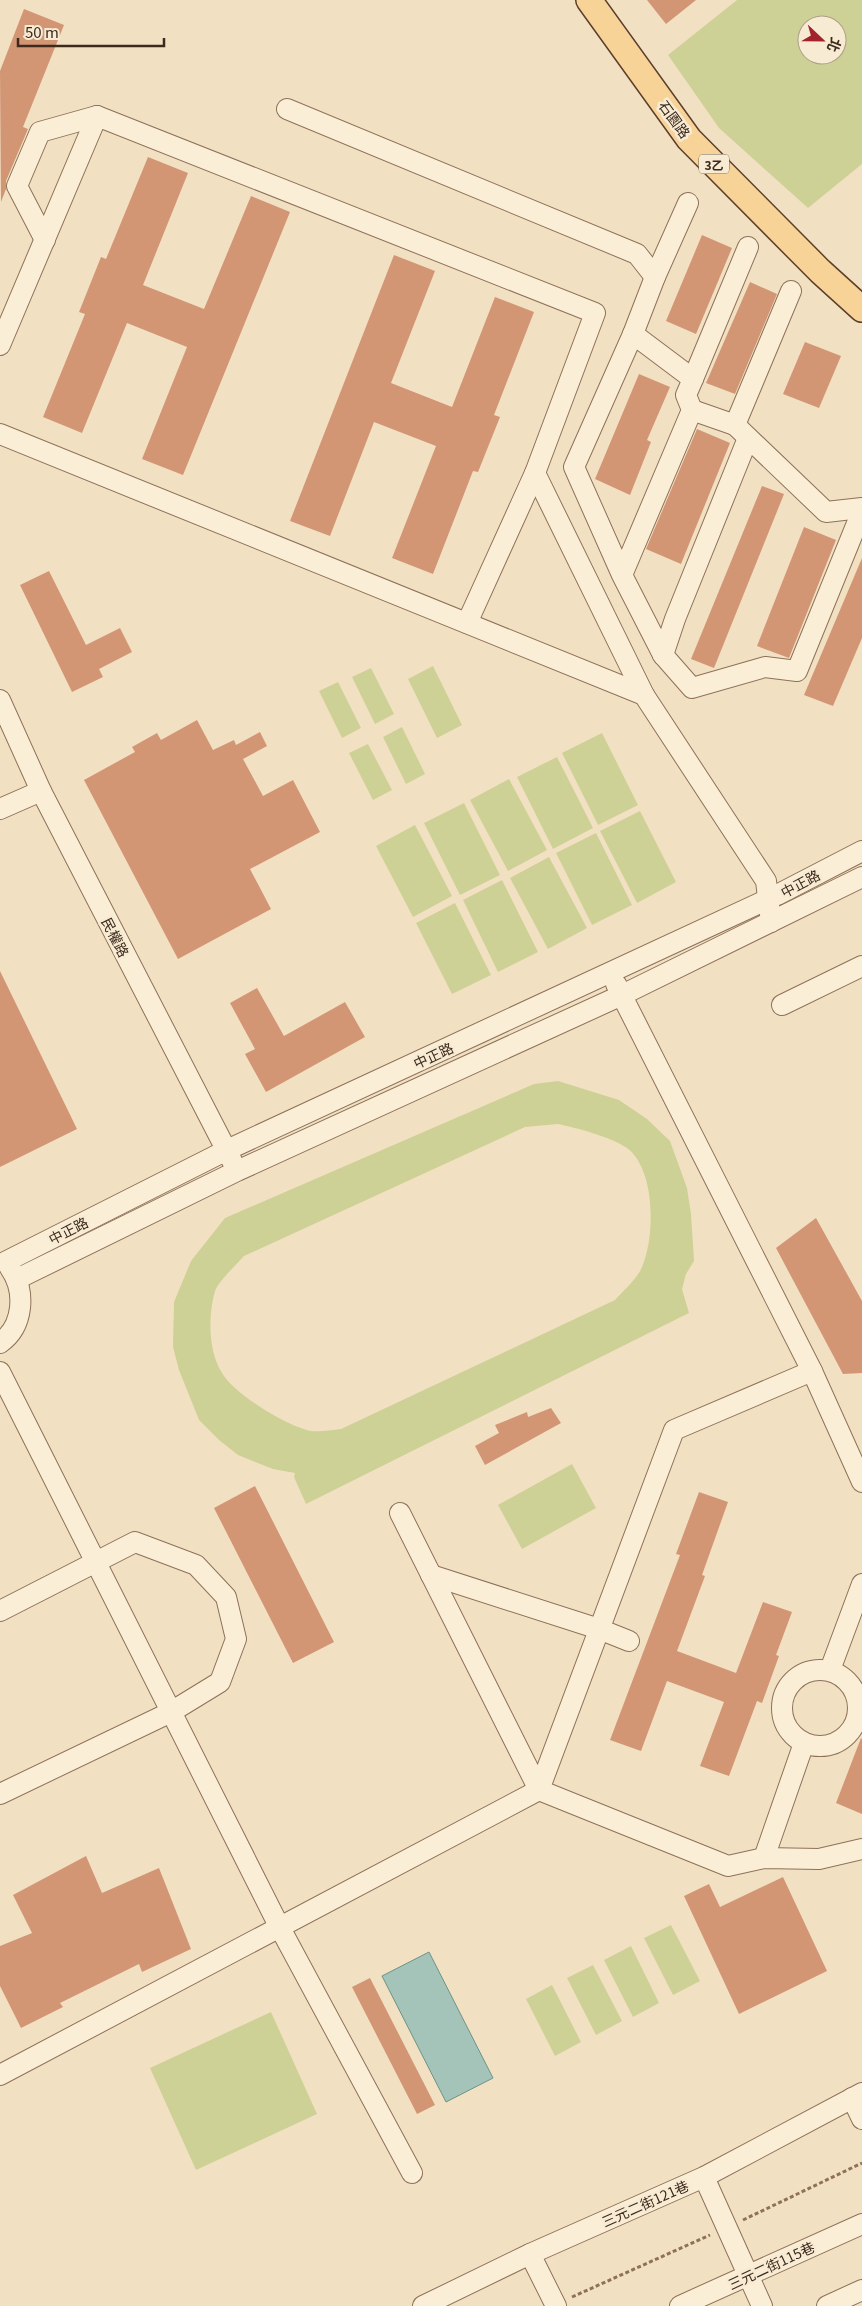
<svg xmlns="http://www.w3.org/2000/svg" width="862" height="2306" font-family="Georgia,'Noto Sans TC',serif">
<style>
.green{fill:#ced195;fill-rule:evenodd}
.water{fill:#a5c4b9;stroke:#6b9387}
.building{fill:#d39675}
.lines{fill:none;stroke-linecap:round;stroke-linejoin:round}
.minor-casing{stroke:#8e7158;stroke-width:22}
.major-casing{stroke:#5b3f2c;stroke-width:28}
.path{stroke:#8e7158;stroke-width:3;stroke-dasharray:4 2.5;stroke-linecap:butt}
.minor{stroke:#fbeed7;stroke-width:20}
.major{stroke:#f8d398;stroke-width:25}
.labels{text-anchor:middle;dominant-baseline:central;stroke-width:5;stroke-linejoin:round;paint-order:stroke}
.shield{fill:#f8ebd3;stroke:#746454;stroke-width:1}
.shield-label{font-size:12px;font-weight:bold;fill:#3c2a1d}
.street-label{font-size:14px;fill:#3c2a1d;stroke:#f8ebd3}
</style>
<rect width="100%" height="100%" fill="#f2e0c3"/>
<g class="green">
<path d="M737,0H862V164L808,208L719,128L668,55ZM807,25H837V55H807Z"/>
<path d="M433,666L462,725L437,738L408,679Z"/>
<path d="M371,668L394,714L375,724L352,677Z"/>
<path d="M338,682L361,728L342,738L319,691Z"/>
<path d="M402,727L425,774L406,784L383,737Z"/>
<path d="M602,733L638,805L598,825L562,753Z"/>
<path d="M368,744L392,790L373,800L349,753Z"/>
<path d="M557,757L593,828L553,849L517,777Z"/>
<path d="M509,779L547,850L508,871L470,800Z"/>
<path d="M464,803L500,875L460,895L424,823Z"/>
<path d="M640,811L676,882L637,903L600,831Z"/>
<path d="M415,825L452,896L413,917L376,846Z"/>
<path d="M596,833L632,905L592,925L556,853Z"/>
<path d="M549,857L587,928L548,949L510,878Z"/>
<path d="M502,880L538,952L498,972L463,900Z"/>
<path d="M455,903L491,975L452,994L416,923Z"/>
<path d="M558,1081L619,1100L647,1119L670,1141L687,1188L691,1214L694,1261L686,1274L682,1289L689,1313L306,1504L294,1477L295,1473L273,1469L238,1455L219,1440L199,1420L179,1370L173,1347L174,1302L191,1261L225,1218L534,1084ZM558,1124C577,1128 611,1137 627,1148C656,1170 655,1237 642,1267C637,1279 624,1290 615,1300L341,1429C332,1430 320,1432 311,1431C287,1426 234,1394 222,1373C208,1351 208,1315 215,1291C218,1282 237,1264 244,1256L525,1127Z"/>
<path d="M572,1464L596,1508L522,1549L498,1505Z"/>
<path d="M671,1925L700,1981L673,1995L644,1938Z"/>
<path d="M631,1946L659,2003L633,2017L604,1960Z"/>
<path d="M593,1965L622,2021L596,2035L567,1978Z"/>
<path d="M552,1985L581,2042L555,2056L526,1999Z"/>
<path d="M271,2012L317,2114L196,2170L150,2068Z"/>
</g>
<path class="water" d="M429,1952L493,2078L446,2102L382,1976Z"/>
<g class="building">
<path d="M647,0H696L666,24Z"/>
<path d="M24,9L64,25L23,127L28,129L6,181V189L1,202L0,71Z"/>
<path d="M148,157L188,173L143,285L204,309L251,196L290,212L183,475L142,459L187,347L127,323L82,433L43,417L85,314L79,312L101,257L106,259Z"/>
<path d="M702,235L732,248L696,334L666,321Z"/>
<path d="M394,255L435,271L391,383L452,407L495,297L534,312L494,415L500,417L478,472L473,471L433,574L392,558L436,446L374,422L330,536L290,521Z"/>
<path d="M750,282L777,294L735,394L706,383Z"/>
<path d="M805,342L841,356L819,408L783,394Z"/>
<path d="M639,374L670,387L647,440L651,442L630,495L595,479Z"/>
<path d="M697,429L730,443L681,564L646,549Z"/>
<path d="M762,486L784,494L714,668L691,659Z"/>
<path d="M804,527L836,540L789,658L757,646Z"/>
<path d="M862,558V638L833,706L804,695Z"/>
<path d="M49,571L86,645L120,628L132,652L99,669L103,677L72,692L20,585Z"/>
<path d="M197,720L213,750L234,740L236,745L260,732L267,746L243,759L263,796L293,780L320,832L250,869L271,909L178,959L84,780L135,752L132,747L157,733L161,740Z"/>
<path d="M0,971L77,1129L0,1167Z"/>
<path d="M257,988L284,1036L345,1002L365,1037L266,1092L245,1054L255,1049L230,1003Z"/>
<path d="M816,1218L862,1301V1373L843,1374L776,1248Z"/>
<path d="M551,1408L561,1423L485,1465L475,1446L499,1433L495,1425L527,1412L528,1417Z"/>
<path d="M255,1486L334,1642L293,1663L214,1508Z"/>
<path d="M699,1492L728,1502L702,1575L705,1576L677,1651L736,1673L763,1602L792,1612L776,1655L779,1656L762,1703L757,1701L729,1776L700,1766L724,1702L667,1681L641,1751L610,1740L680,1555L676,1554Z"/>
<path d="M861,1738L862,1739V1814L836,1803Z"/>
<path d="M86,1856L102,1893L159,1868L191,1949L142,1972L139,1964L60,2003L63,2007L21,2028L0,1986V1946L32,1933L13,1895Z"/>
<path d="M783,1877L827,1971L739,2014L684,1896L709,1884L720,1907Z"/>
<path d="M370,1978L435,2105L417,2114L352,1987Z"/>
</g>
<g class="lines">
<defs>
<g id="minor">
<path d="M287,109L637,254L655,277"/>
<path d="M45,240L17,186L40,132L97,116"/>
<path d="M791,291L735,425L826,512L862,508"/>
<path d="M633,334L655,277L688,203"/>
<path d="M0,345L97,116L595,313L535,473L644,695"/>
<path d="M693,379L748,247"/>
<path d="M692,410L735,425"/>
<path d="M0,434L644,695L766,881L771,922"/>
<path d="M748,438L675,619L663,655L692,688L765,667L797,671L862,511"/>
<path d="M622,575L692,410L686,395L693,379L633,334L574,467L622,575L663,655"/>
<path d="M467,623L535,473"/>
<path d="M0,700L41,791L232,1161"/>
<path d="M0,809L41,791"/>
<path d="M616,984L812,1371L862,1482"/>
<path d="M782,1005L862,966"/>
<path d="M5,1262L227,1150L777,895L862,851"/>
<path d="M17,1279L237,1171L622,995L862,877"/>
<path d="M0,1343C24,1326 26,1291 10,1268"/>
<path d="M0,1372L279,1926L412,2173"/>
<path d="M400,1513L539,1790L674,1430L812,1371"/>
<path d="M431,1575L599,1629L629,1641"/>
<path d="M0,1611L135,1542L196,1565L226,1597L236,1639L220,1682L171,1712L0,1794"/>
<path d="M830,1670L862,1584"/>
<circle cx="820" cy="1708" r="38"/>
<path d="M764,1858L804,1743"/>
<path d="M0,2075L539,1790L728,1866L764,1858L819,1859L862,1849"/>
<path d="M852,2098L862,2119"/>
<path d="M704,2177L762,2306"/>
<path d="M530,2254L556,2306"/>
<path d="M423,2306L530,2254L704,2177L862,2093"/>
<path d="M680,2306L862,2224"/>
<path d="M827,2306L862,2290"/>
</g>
<path id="major" d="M589,0L689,139L820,271L862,309"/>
</defs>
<use href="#minor" class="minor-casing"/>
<use href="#major" class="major-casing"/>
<g class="path">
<path d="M743,2220L862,2163"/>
<path d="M572,2297L710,2235"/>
</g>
<use href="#minor" class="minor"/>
<use href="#major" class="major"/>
</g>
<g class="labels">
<rect class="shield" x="699" y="154.5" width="30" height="19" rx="4"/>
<g class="shield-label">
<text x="714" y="164">3乙</text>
</g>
<g class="street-label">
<text transform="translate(675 119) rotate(54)">石園路</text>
<text transform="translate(800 883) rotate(-28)">中正路</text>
<text transform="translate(116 937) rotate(63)">民權路</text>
<text transform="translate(433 1055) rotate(-25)">中正路</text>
<text transform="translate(68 1230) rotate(-27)">中正路</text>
<text transform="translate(645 2203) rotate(-24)">三元二街121巷</text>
<text transform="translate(771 2265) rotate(-25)">三元二街115巷</text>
</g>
</g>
<g transform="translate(822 40) rotate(112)"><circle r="24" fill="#f8ebd3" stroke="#ad9e8a"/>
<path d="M0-4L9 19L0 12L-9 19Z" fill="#a2232c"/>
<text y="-8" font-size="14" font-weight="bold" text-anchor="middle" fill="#3c2a1d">北</text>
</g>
<path d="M18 38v8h146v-8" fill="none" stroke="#3c2a1d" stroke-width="2.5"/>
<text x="25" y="38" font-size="15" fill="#3c2a1d" stroke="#f8ebd3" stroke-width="4" paint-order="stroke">50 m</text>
</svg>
